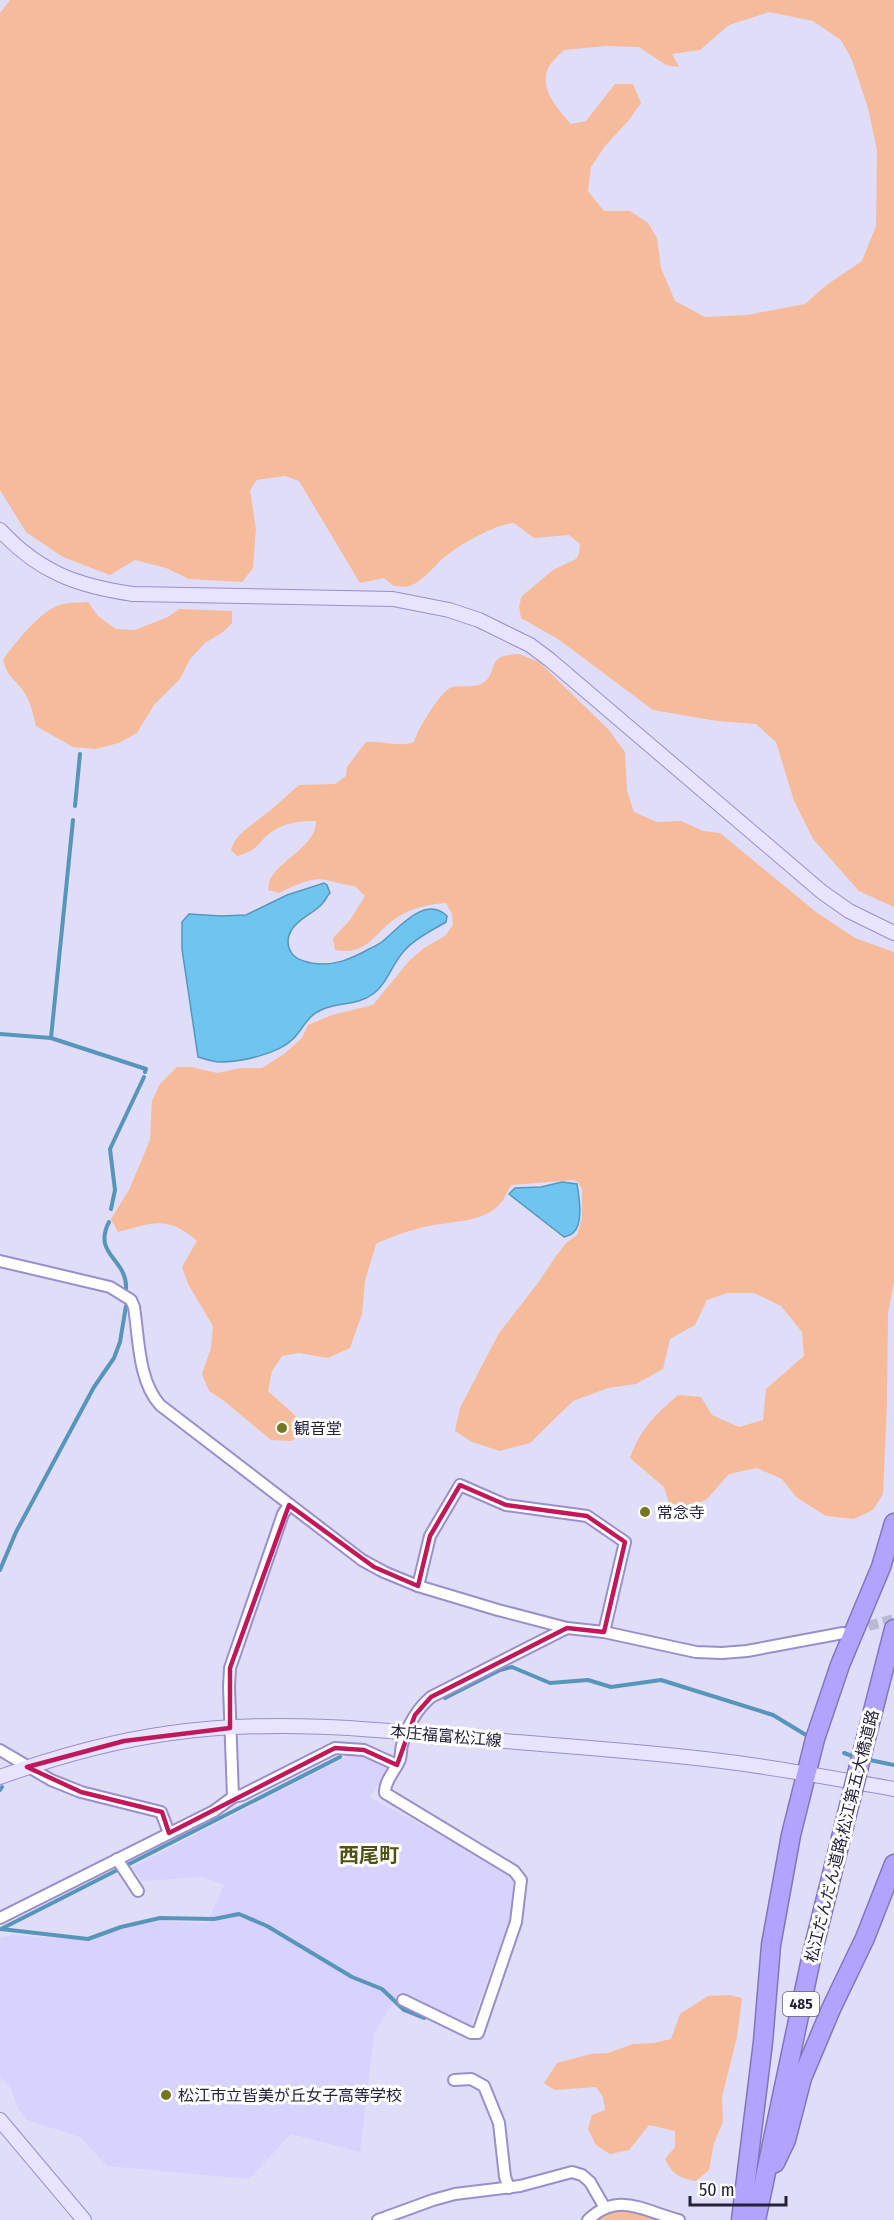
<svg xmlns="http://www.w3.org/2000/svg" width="894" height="2220" font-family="'Fira Sans Condensed','Noto Sans JP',sans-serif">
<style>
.built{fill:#d7d2fe}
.green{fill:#f5bb9a;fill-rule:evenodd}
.water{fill:#6ec6f0;stroke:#5895ba;stroke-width:1.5}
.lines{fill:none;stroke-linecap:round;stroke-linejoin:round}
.stream{stroke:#5895ba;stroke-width:4}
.street-tunnel{stroke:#bbb8d2;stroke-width:10;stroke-dasharray:10 5;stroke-linecap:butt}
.street-casing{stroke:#988fcd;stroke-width:14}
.secondary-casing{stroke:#988fcd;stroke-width:16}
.highway-casing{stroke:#8176ba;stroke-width:21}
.street{stroke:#fff;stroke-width:10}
.secondary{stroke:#e8e3ff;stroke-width:14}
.highway{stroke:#b2a3fe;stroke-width:18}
.highway-bridge-casing{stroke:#8176ba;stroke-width:21;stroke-linecap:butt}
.highway-bridge{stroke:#b2a3fe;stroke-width:18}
.marked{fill:none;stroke:#c2185b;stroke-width:4.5;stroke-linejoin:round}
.poi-dot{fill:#75761d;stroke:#fff;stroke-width:2}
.labels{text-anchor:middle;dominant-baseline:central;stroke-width:6;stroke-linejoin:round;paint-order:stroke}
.shield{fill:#fff;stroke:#676476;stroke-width:1.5}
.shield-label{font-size:15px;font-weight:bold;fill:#26223b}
.poi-label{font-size:16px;fill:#26223b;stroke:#fff;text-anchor:start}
.street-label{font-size:16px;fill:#26223b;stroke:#fff}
.quarter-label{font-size:20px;font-weight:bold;fill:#505115;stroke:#fff}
</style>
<rect width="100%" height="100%" fill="#e0ddf8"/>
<path class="built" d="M354,1753H367L388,1766L370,1797L508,1872L513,1882L510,1920L471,2025L399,1992L374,2034L360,2152L291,2134L249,2179L107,2166L80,2137L27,2120L17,2106L11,2088L0,2077V1938L12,1935L89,1940L125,1928L160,1921L207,1923L224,1885L202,1877L143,1881L131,1868Z"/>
<g class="green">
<path d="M10,0H894V907L859,891L813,839L794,801L776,742L756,724L717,721L653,710L558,639L521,618L519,606L522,596L553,570L576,559L579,554L580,544L569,535L534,538L514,523C493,525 455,547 440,561C431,570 423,580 412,585C407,588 399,586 394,586L384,578L360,583L299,481L285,476L257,480L250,490L256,529L253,568L242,582L189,579L166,568L135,560L110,575L63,557L26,532L0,490V13ZM769,12L813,21L841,40L852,60L868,108L877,150L876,226L862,261L828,284L805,304L747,315L705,317L675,301L661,268L657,238L648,223L630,211H604L588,191L591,167L605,146L629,120L641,103L633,84H615L586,121L571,124C558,109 539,90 548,68C551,62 559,55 564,50L606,46L639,47L666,65L679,67L672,54L700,50L729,25Z"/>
<path d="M88,602L98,616L116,629L135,630L168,617L179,609L232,611V623L223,632L205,643L190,659L180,679L154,705L137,733L119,743L95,749L73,747L36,726C33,713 30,700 22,689C11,675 9,679 3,660C14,644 41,610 60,605C69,602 79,603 88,602Z"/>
<path d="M519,654L539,662L608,729L625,752L627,791L634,812L657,822L681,821L703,831L720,833L816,912L855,938L894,952V1282L888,1313L887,1405L883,1494L873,1510L854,1519L826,1516L796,1497L782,1479L757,1468L729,1474L707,1499L688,1508L669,1503L664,1487L630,1458C641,1428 655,1415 678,1395L701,1397L712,1415L739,1427L763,1420L766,1389L804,1356L802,1332L781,1306L754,1293H727L707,1300L695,1325L670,1339L663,1369L636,1384L608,1388L573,1401L530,1443L500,1451L472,1442L455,1431L460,1408L499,1333L538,1283L556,1256L566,1243L577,1235L582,1219V1189L578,1182L573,1180L512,1185C507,1190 505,1199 500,1204C482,1223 452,1221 429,1226C410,1230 393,1236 376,1244L365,1281L362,1314L350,1348L328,1358L299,1353L282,1356L272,1371L268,1391L299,1419L301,1435L291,1441L271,1440L223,1400L209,1391L202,1374L211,1348L213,1326L188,1284L182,1267L197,1241C167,1215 153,1223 118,1232L111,1219L129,1190L150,1140L152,1101L160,1084L177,1067H191L217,1073L241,1068H262L284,1054L302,1038L308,1025L332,1015L373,1005L409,961L424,948L445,936L453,925L452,914L446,903C428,904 408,909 393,920C373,936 365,956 335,950L333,938L350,920L365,896L355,886C344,885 336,882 326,880C310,876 292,887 279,893L268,890C269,885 269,880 272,876C283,859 317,844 316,821C303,821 286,822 275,830C257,840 263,849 237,856L231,850C236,834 247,829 259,819C273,809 286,796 299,785L335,784L346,776L347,767L366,742C382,740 400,748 414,742C417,730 440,693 450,688C460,684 473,689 483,683C500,672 483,655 519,654Z"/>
<path d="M729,1995L742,1998L737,2037L722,2097L723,2122L714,2143L709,2170L696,2181C679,2178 673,2175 665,2159L675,2147V2131L649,2125L629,2150L610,2154L596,2145L588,2129L592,2115L605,2110L603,2097L596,2087L555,2090L544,2083L557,2063L591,2054L608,2053L633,2044L654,2043L671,2039L680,2014L708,1996Z"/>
<path d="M628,2208L666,2220H594L611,2212Z"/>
</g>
<g class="water">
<path d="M324,883L327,885L330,893C327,896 325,901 322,904C313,914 297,919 291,931C287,937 287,946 291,952C295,959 303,961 311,963C334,967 351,959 371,948C375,946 380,944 383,941C400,927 425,895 447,916L446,922C433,930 415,938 405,950C392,963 388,983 373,994C357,1006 337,1002 321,1010C307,1016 303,1029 293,1039C278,1054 241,1062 220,1062C213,1062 205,1059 198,1057L182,949V922L189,914L221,916L246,915L287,895Z"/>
<path d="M562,1182L577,1184C579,1196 584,1224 573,1233C571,1235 567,1236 564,1237L509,1194L515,1188L541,1187Z"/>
</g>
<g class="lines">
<g class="stream">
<path d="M75,806L80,754"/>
<path d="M73,820L51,1038L146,1069L145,1072"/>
<path d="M0,1034L51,1038"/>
<path d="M111,1209L115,1190L110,1149L144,1077"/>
<path d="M109,1222C92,1255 128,1259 126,1289"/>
<path d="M0,1570L16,1532L94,1387L114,1358L120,1342L126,1306"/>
<path d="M445,1698L500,1670L512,1667L550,1683L588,1680L611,1687L661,1680L773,1715L806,1735"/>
<path d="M844,1753L855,1757"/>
<path d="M865,1759L894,1765"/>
<path d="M0,1790L2,1787"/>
<path d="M1,1929L88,1939L121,1927L160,1918L214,1919L239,1914L267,1926L352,1977L382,1989L404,2010L424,2018"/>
<path d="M1,1929L340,1757"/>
</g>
<path class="street-tunnel" d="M854,1630L894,1619"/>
<defs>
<g id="street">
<path d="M0,1261L110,1287L131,1300L134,1307C139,1339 138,1380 160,1405L362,1560L384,1572L418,1586L498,1610L567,1628L604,1632L696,1652L722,1653L747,1651L843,1633"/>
<path d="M418,1586L430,1536L460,1485L506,1505L587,1516L625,1542L604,1632"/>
<path d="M0,1750L51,1780L81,1792L161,1812L169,1833"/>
<path d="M233,1797L242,1795L335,1748L364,1750L397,1765"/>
<path d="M117,1859L138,1891"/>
<path d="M0,1918L214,1811L233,1797L229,1687L230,1668L283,1514L289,1505"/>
<path d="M403,2000L471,2033H478L516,1922L521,1880L514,1871L385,1793C384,1781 396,1770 400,1759C401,1755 401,1750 402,1745C407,1727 417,1709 431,1697L567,1628"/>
<path d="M454,2080L471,2079L484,2086L499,2123L505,2177L509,2188"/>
<path d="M378,2220L433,2200L455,2194L520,2186L572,2172L582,2175L590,2182L605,2208"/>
<path d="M588,2220C619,2190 645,2212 679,2220"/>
</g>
<g id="secondary">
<path d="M0,530C39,572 77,586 133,594L393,599L449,610L479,620L530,645L550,660L822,892L849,911L894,933"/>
<path d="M0,1777C55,1757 113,1741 171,1733C285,1717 402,1732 516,1742C589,1748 664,1753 737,1763C790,1770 842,1780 894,1789"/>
<path d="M0,2120L84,2220"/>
</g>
<g id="highway">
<path d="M863,1750L894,1629"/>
<path d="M775,2163L786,2140L802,2078L831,2009L865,1938L894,1864"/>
<path d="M741,2220L763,2042L771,1945L791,1835L815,1739L840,1665L881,1567L894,1523"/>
<path d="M756,2220L812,1954L846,1818"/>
</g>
</defs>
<use href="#street" class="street-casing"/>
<use href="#secondary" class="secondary-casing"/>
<use href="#highway" class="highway-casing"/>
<use href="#street" class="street"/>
<use href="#secondary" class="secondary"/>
<use href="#highway" class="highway"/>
<defs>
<path id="highway-bridge" d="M846,1818L863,1750"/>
</defs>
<use href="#highway-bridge" class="highway-bridge-casing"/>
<use href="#highway-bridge" class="highway-bridge"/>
</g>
<path class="marked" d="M460,1485L506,1505L587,1516L625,1542L604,1632L567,1628L431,1697L415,1715L397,1765L364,1750L335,1748L169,1833L162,1812L81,1792L27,1767L124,1741L230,1728V1668L289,1505L374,1567L418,1586L430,1536Z"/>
<g class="poi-dot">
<circle cx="282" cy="1428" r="6"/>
<circle cx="645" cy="1512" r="6"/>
<circle cx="166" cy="2095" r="6"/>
</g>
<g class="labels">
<rect class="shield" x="783" y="1992" width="36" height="24" rx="4.5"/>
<g class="shield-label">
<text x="801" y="2004">485</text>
</g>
<g class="poi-label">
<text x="294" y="1428">観音堂</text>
<text x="657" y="1512">常念寺</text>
<text x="178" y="2095">松江市立皆美が丘女子高等学校</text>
</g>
<g class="street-label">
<text transform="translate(446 1736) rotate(5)">本庄福富松江線</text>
<text transform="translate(842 1836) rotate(-76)">松江だんだん道路;松江第五大橋道路</text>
</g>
<g class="quarter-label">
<text x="369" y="1855">西尾町</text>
</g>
</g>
<path d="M690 2196v9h96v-9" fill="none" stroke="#26223b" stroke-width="3"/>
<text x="699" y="2196" font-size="18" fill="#26223b" stroke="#ffffff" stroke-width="4.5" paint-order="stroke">50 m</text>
</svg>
